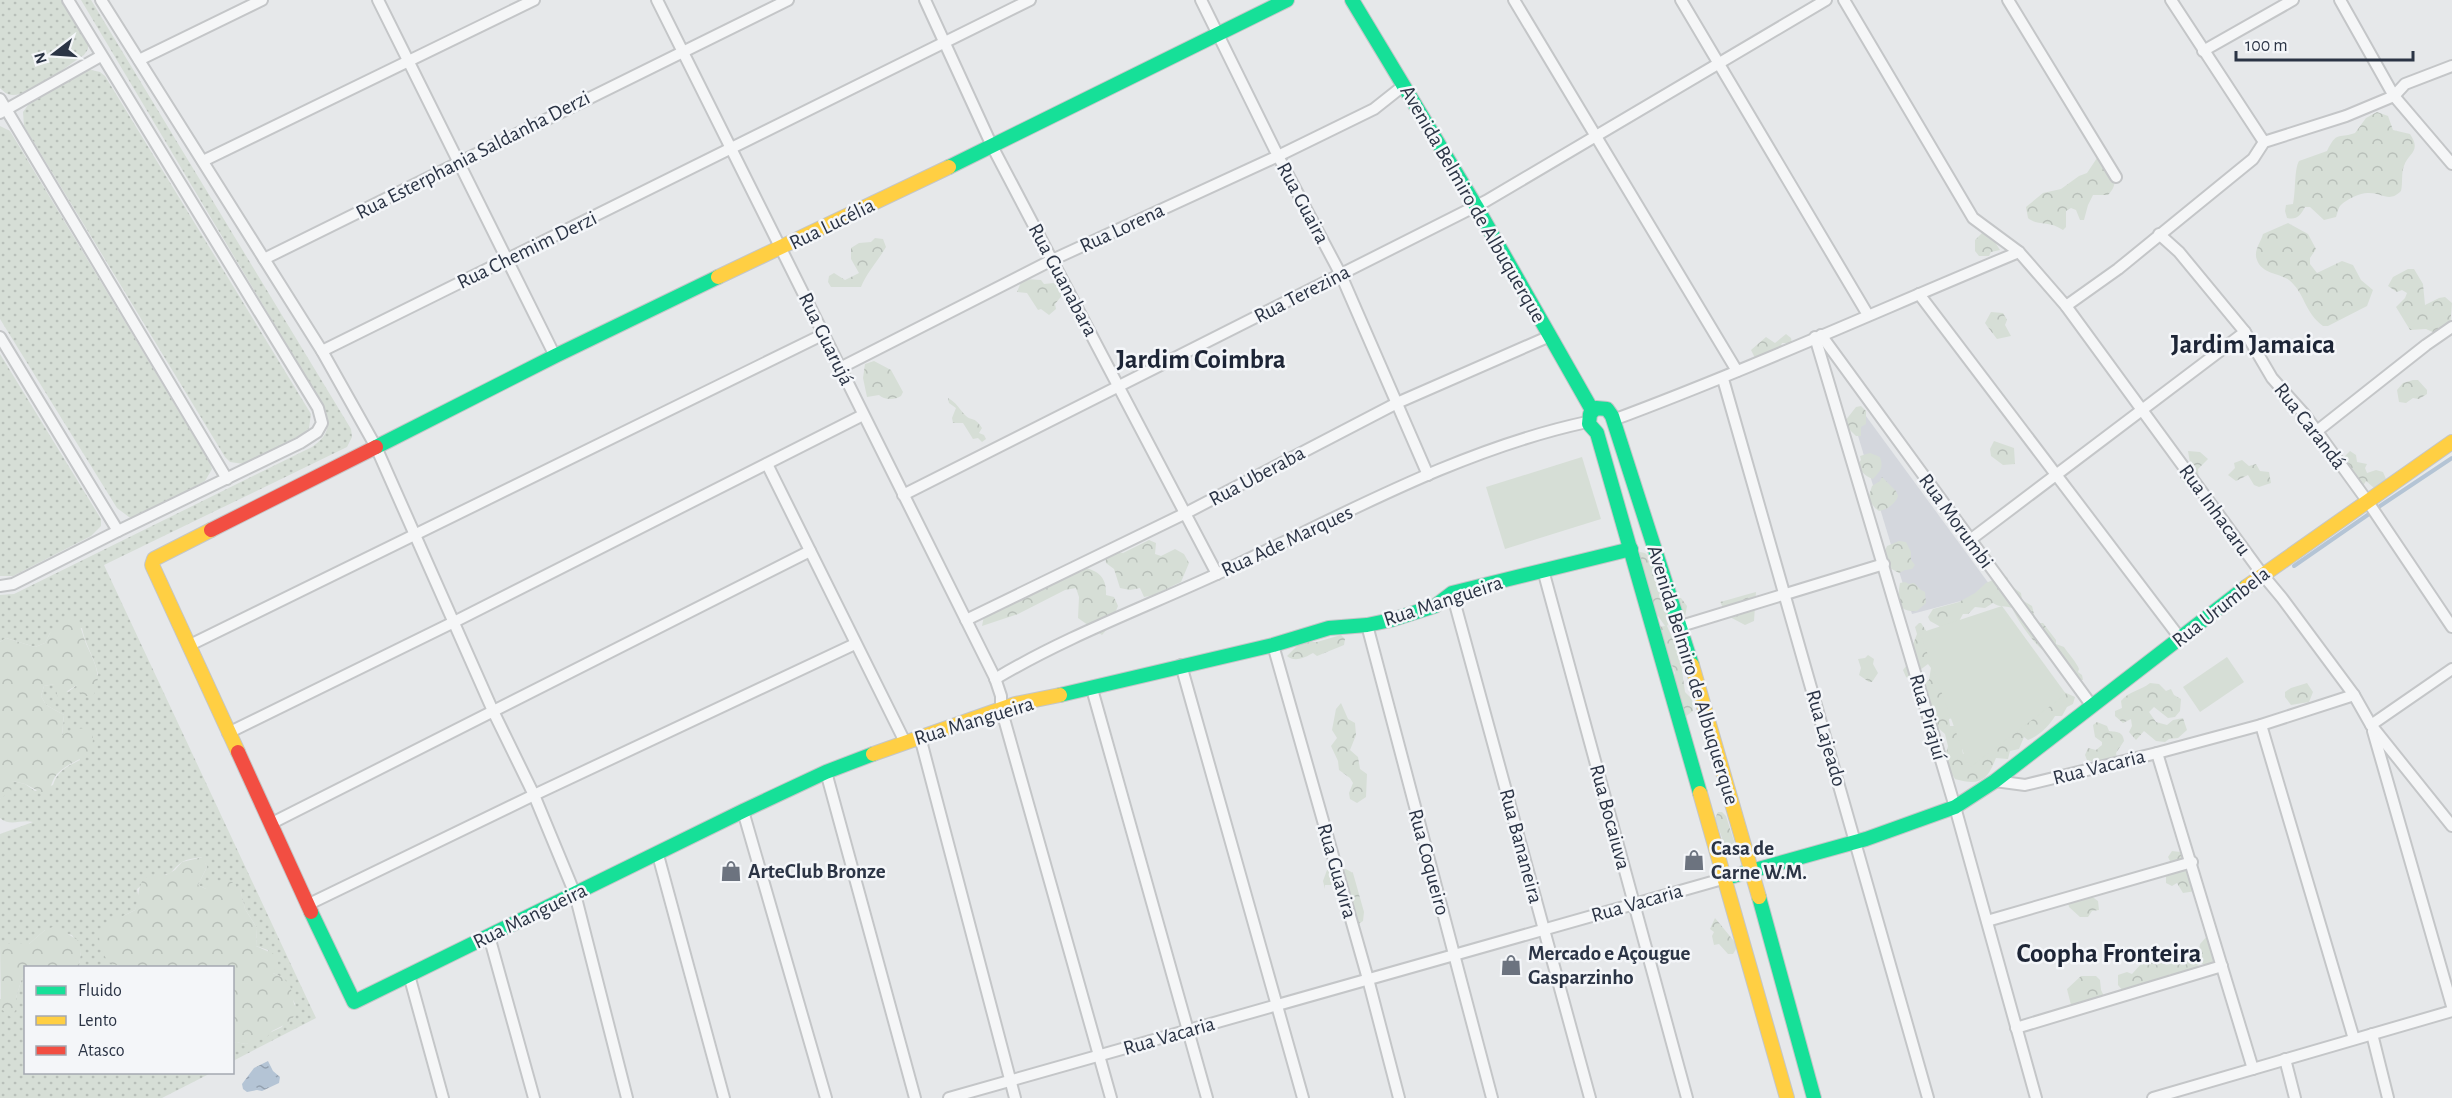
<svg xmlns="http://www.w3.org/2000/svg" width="2452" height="1098" font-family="'Alegreya Sans',sans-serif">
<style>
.built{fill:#d4d7dd}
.grass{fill:url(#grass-dots)}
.forest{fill:url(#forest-crowns)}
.park{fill:#d6ded6}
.water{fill:url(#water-ripples)}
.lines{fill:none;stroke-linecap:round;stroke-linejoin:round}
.stream{stroke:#b4c4d5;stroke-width:4}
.street-casing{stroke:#c4c6c8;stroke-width:14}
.fast-casing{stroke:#c4c6c8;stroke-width:16}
.slow-casing{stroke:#c4c6c8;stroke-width:16}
.jam-casing{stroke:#c4c6c8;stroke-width:16}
.street{stroke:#f5f6f7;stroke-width:10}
.fast{stroke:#16e098;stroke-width:14}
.slow{stroke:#ffcf43;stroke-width:14}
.jam{stroke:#f24e42;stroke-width:14}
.labels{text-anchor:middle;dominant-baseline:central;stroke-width:5;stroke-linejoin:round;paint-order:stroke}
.street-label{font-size:21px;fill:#2b3445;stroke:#f4f6f9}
.poi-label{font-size:21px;font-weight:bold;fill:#2b3445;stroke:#f4f6f9;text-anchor:start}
.district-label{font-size:27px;font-weight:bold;fill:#1d2536;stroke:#f4f6f9}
</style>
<defs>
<pattern id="grass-dots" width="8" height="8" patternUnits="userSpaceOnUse" patternTransform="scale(1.5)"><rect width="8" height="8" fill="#d6ded6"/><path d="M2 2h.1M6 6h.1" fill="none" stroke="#b8bfb9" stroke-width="1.8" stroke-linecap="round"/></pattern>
<pattern id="forest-crowns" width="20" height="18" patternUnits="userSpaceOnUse" patternTransform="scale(1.5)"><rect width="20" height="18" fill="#d6ded6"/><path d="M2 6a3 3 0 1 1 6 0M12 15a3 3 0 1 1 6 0" fill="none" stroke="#b8bfb9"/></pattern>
<pattern id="water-ripples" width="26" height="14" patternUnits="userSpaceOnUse" patternTransform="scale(1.5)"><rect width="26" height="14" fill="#b4c4d5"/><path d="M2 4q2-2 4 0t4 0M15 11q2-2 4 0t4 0" fill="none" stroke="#93a0af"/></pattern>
</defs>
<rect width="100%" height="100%" fill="#e6e8ea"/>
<path class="built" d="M1863,412L1995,592L1912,614L1852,416Z"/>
<g class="grass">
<path d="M0,0H65L88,42V49L84,55C68,65 30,96 12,95C7,95 3,91 0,88Z"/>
<path d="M81,0H91L351,429L352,437L347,447L104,565L316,1018L233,1061V1044L235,1042L246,1044L282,1027L295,1004L282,977L273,973L268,950L256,946L257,928L245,909L240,889H206L198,885L207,867L202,857C196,858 187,859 182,862C169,871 175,876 155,875L137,889L139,900L135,910L125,915L117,966L125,967H79L81,951L72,935L45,930L29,944H0V834L33,822C21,819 10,827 0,818V799L13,781L25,784L35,791L53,785C57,771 68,766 80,760L62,736L64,715L46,705L41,696L44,686L54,684L68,692L77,685L98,675C95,658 85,645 82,628L50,633L45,643L35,647L6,638L0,642V595L14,594L312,447C327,437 331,427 325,409Z"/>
<path d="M87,69L100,72L105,76L311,414L309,428L303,434L244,464L230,462L225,457L24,126L23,112L28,105Z"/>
<path d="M0,126L10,131L210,463L212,469L205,481L136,518L129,517L117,508L0,319Z"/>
<path d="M0,354L101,519V526L91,536L13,576H0Z"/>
<path d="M25,977L26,1072L211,1073L162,1098H0V999L16,998L22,978Z"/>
</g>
<g class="forest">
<path d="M2377,112L2388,116L2393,130L2410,134C2422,152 2408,153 2404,166C2401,173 2403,183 2401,191C2389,203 2383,193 2369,193C2362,192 2347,199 2342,204C2338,207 2338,212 2336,217L2324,220L2310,207H2305C2300,216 2297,220 2287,218L2285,211L2286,205L2293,204C2296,190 2294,170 2299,161L2327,151C2337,131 2337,139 2355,133L2366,118Z"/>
<path d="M2097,158H2103C2112,172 2121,182 2108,195H2093L2088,205L2084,220H2080L2076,210L2071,208L2066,211V227L2063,230C2049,220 2037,226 2028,218L2026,207L2043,193L2061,189L2079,176L2087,173Z"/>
<path d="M2288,223L2308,234L2316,249L2310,258V264L2317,273L2342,261L2353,265L2361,280L2373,290L2367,306L2328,326H2323C2304,312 2305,293 2289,280C2279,273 2262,274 2257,260C2253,251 2261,242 2263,234Z"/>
<path d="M1984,231L1993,239L2000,250L1991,252L1989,256H1979L1975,251V240Z"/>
<path d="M875,238L883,239L886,247C878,261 867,272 861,287H831L828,282L829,276L834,273L845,280L859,273L851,259V248L859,243L871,242Z"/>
<path d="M2408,269H2414L2423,284L2425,305L2439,298L2445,297L2452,303L2450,327L2437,334L2426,329L2410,330L2396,307L2405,298L2407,293L2402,290L2397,292L2388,286L2393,277Z"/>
<path d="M1026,279L1041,280L1044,284L1054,283L1062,288L1064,293L1055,304L1056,309L1049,315L1041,309L1038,310L1027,293L1017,292L1021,282Z"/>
<path d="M1991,312L2003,313L2007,320L2005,325L2011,336L1997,339C1994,335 1986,325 1985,323Z"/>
<path d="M1786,334L1791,338L1792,343H1782L1780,348L1755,358L1751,350L1766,337L1775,343Z"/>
<path d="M874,361L891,370L903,392L901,396C895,400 884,400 879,395L867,397L863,378L865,364Z"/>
<path d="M2413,380H2418L2427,390V394L2419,399L2413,398L2406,403L2399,402L2397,390L2403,383Z"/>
<path d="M948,398C956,402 960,410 966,416C973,422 973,415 982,428L979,433L984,435L986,439L982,442L978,438L973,439L963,423H953L952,418L956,408L949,403Z"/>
<path d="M1861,406L1866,411V424L1861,427V436H1856L1846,426L1845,421L1856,407Z"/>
<path d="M1994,441L2014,448L2015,464L2003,465L1991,456L1990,449Z"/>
<path d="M2188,451L2200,452L2208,459L2198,469L2199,480L2188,487L2180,478L2190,463Z"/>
<path d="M2350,451L2356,455L2357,462L2367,464L2365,468L2367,473L2376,470L2383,472L2386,479L2374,488L2366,481L2363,486H2358L2343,466V458Z"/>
<path d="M1870,453L1880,457C1884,468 1880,471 1873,479C1866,477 1860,471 1858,464L1861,460L1860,456Z"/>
<path d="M2242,460L2249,466L2256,464L2260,471L2269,472L2271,483L2259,487L2254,485L2248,475L2236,481L2228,475L2235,468L2234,463Z"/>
<path d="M1882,477L1896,491L1898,496C1896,503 1887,510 1879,511L1875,508L1868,499L1872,486L1880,481Z"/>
<path d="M1149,540L1156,543L1155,554L1161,556L1175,549L1184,554L1189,563L1181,582C1169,587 1156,596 1144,597L1140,588L1130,590L1120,588L1114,569L1106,563L1105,556L1112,551L1123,553Z"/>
<path d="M1899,541L1906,542L1911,552V560L1915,565L1912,569L1905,570L1899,573L1888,567L1884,553L1887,546Z"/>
<path d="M1640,552L1645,553L1649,557L1662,593L1670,598H1681L1687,606L1685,617L1669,612L1667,617L1670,621L1667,626L1680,656L1685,692L1692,699L1693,711L1685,717L1678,710L1680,695L1672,682L1675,673L1657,627L1665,626L1658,616L1652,614L1639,557Z"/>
<path d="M1081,567C1098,570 1107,577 1106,595L1114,597L1118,606L1109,627L1102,635L1078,618L1079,597L1076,588L1065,590L1018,614L982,626L984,616Z"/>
<path d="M2004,575L2008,578L2007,583L2021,593L2022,600L2032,606L2035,618L2038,623H2043L2056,640V644L2064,647C2068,653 2077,663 2079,669L2078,672L2082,675L2083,680H2078L2051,655C2037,650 2018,621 2012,608C2005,605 2000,608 1993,603L1985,608L1975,607L1968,614H1963L1958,623L1941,630L1939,626L1930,621L1928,617L1933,609L1959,602L1975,593L1986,583Z"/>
<path d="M1905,582L1909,584L1914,583L1921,590L1925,592L1926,603L1917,611C1897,613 1897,599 1900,583Z"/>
<path d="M1756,592L1754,621L1745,625L1728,616L1720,602C1733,599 1743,595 1756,592Z"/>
<path d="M66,618L76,619C82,628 83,637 87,646C95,663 103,678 93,696H82L77,685L58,697L54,684L44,686L41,696L46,705L64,715L62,735C72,729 79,727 92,730C98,761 73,757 57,774C52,780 51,788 46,795L25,784L13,781L11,791L0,799V642L6,638L35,647L45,643L50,633Z"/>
<path d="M1919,623H1921L1927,632L1953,718L1949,719L1950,726H1957L1968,744L1962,749L1963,754L2064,692L2075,697L2073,704L2067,707L2062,716H2055C2050,725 2039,736 2028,740L2024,737L2019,749L2010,751L2008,759L1996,758C1987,781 1980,786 1955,779L1944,761L1948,746L1945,734L1934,724L1922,685L1929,680L1931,668L1928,664L1920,670L1923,678L1914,682L1906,677L1903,670L1907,665L1914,664L1912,647L1917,634L1915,627Z"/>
<path d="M1341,635L1345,639L1344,645L1317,656L1313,653C1306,657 1295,663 1287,656L1301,642H1317Z"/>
<path d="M1868,655L1874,659L1873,664L1878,673L1872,682H1869L1859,675L1861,668L1858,659L1865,658Z"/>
<path d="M2150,683L2159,684L2166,691L2171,689L2174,695L2181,699L2180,711L2175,717L2168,718L2154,707L2149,712L2156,722L2167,725L2173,720L2183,718L2187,730L2178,738L2169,739L2165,742L2156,741L2144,731L2136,740L2129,732L2132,726L2131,719L2123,723L2115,716V711L2122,708L2121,701C2129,691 2140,691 2150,683Z"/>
<path d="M2307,683L2313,692L2309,702L2291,705L2285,697V692L2291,688Z"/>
<path d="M1341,703L1348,719L1355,723L1356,735L1350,750L1358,757L1360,769L1367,774L1366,797L1357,803L1350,799L1349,793L1353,783L1350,778L1339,770L1338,761L1331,746L1337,738L1332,730L1336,709Z"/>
<path d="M2097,722L2107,726L2109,731C2116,732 2123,731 2124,741L2116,753L2117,758L2096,762L2087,760L2085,755L2088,748L2096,750L2102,745V742L2095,737L2093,725Z"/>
<path d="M1718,812H1722L1726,816L1736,847L1728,856L1721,849L1722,838L1715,818Z"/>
<path d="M2172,851L2180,852L2186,860L2200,871L2196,891L2183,893L2177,883L2172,886L2166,883V875L2172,865L2168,857Z"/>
<path d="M203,857L207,867L198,885L206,889L213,880L232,882L240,889L245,909L257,928L256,946L276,955L278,964L273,973L282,977L290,985L296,1013L290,1022L272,1031L266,1038L246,1044L235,1042L233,1044L232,968H125L108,962C87,925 107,925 135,910C139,898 137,889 144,878L155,875H166L175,870L182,862Z"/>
<path d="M1346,869L1353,873L1364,912L1363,921L1357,925L1336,885H1325V889L1323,881L1327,870Z"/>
<path d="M2091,896L2098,901L2099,910L2092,911L2088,917H2080L2069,907L2067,898Z"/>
<path d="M1715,918L1738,946L1733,954H1728L1719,944L1714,945L1712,936L1714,932L1710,929Z"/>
<path d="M55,926L79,941L81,951L79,967L26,968L25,977L22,978L16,998L17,1008L11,1017L1,1009L0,944H29L45,930Z"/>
<path d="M2210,933L2225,960L2218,973L2201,963C2191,972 2184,976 2170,974L2163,982L2139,984V989L2127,996L2118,985V975L2127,972L2132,974L2141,964L2151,960L2161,962C2171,949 2185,953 2199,949L2200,944Z"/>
<path d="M2081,976H2096L2100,980L2101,990L2106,1000L2103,1007L2090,1010L2071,1005L2067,989Z"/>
</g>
<g class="park">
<path d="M1582,457L1601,519L1505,549L1486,487Z"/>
<path d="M2002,606L2066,694L1969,768L1920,633Z"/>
<path d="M2227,657L2244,682L2200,712L2183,687Z"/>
</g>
<path class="water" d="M268,1061L273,1071L280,1077L279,1083L262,1091L257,1090L247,1092L243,1089L242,1084L254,1068Z"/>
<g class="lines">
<g class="stream">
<path d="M2380,506L2452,458"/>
<path d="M2294,566L2369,514"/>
</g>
<defs>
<g id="street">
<path d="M101,0L322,351L376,447L493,711L534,795L575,894L627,1098"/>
<path d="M378,0L555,356"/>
<path d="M657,0L995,678L1001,696V708L1111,1098"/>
<path d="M925,0L992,146L1217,574"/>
<path d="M1201,0L1278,156L1341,275L1428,475"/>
<path d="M1514,0L1737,371"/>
<path d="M1681,0L1868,315"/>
<path d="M1844,0L1973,218L2019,252L2066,306L2262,574L2282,598L2354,695L2371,725L2452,826"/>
<path d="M2008,0L2116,177"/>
<path d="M2171,0L2264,142"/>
<path d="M2340,0L2394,96L2452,164"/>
<path d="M2203,51L2293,0"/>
<path d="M139,60L262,0"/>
<path d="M0,99L227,479"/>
<path d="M0,113L101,56"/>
<path d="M203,161L534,0"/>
<path d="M2159,234L2179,252L2245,332L2272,378L2305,415L2368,502L2452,627"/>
<path d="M264,259L788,0"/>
<path d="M1919,294L2180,638"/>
<path d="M2066,306L2118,269L2253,159L2264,142L2346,116L2394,96L2405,84L2452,66"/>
<path d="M1821,335L2092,706"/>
<path d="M0,337L118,531"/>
<path d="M1815,337L1955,807L2036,1098"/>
<path d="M322,351L1030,0"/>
<path d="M840,368L1052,260L1278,156L1374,109L1403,86"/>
<path d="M1723,379L1928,1098"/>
<path d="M1613,420C1750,369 1884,308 2019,252"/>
<path d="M2317,431L2426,345L2452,327"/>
<path d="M767,464L905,742"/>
<path d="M903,495L1486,201L1826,0"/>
<path d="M1970,540L2245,332"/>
<path d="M1543,570L1687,1098"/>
<path d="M0,586L13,584L118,531L300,443L317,432L322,423L318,408L68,0"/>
<path d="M1452,593L1590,1098"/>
<path d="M966,620L1186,513L1397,403L1550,336"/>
<path d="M1367,625L1492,1098"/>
<path d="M1681,626L1884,564"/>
<path d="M190,645L824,334"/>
<path d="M1273,645L1368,979L1399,1098"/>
<path d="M1181,665L1303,1098"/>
<path d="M995,679C1065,637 1143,608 1217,574C1338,518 1457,450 1587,422"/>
<path d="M1092,689L1207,1098"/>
<path d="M2261,725L2354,1039"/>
<path d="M2371,725L2452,669"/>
<path d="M2373,731L2452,1006"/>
<path d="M228,733L454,622L863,415"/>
<path d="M920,737L1015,1098"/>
<path d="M2157,753L2253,1069"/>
<path d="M826,772L915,1098"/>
<path d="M1995,781L2025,785L2157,753L2261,725L2354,695"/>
<path d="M743,811L826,1098"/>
<path d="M272,823L810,551"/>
<path d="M658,855L724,1098"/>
<path d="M307,905L534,795L855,644"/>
<path d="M1987,921L2192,862"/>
<path d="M489,936L534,1098"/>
<path d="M409,975L443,1098"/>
<path d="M2016,1028L2222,966"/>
<path d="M2372,1034L2388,1098"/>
<path d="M2285,1059L2295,1098"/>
<path d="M949,1098L1726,878"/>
<path d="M2153,1098L2452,1011"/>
</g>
<g id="fast">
<path d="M1352,0L1476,206L1592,410"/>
<path d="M949,167L1287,0"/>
<path d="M376,447L555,356L718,277"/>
<path d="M1692,665L1612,416L1607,409L1596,408L1590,414L1589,424L1597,433L1700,793"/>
<path d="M1060,695L1273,645L1329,628L1367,625L1391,620L1435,606L1452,593L1631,549"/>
<path d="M1726,878L1866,839L1955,807L1995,781L2246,587"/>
<path d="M1759,897L1814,1098"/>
<path d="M311,912L354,1002L743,811L826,772L873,754"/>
</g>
<g id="slow">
<path d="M718,277L949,167"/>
<path d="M211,530L154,559L152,565L238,752"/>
<path d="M2246,587L2452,442"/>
<path d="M1692,665L1759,897"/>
<path d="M873,754L1015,704L1060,695"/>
<path d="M1700,793L1787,1098"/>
</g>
<g id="jam">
<path d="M211,530L376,447"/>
<path d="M238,752L311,912"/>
</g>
</defs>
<use href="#street" class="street-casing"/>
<use href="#fast" class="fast-casing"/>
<use href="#slow" class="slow-casing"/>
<use href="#jam" class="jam-casing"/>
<use href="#street" class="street"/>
<use href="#fast" class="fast"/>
<use href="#slow" class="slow"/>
<use href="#jam" class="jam"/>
</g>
<defs>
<symbol id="shop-bare" viewBox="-9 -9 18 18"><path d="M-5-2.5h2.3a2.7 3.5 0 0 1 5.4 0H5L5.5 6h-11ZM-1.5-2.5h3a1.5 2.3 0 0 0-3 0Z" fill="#6c737f" stroke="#f4f6f9" stroke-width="2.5" paint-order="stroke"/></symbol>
</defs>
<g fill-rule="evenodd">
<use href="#shop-bare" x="1679" y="845" width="30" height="30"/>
<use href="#shop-bare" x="716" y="856" width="30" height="30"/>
<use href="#shop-bare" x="1496" y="950" width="30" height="30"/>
</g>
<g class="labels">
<g class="street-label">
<text transform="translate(473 155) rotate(-27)">Rua Esterphania Saldanha Derzi</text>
<text transform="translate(1303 203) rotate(62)">Rua Guaira</text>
<text transform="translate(1473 204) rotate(60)">Avenida Belmiro de Albuquerque</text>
<text transform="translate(832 224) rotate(-26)">Rua Lucélia</text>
<text transform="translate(1122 228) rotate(-25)">Rua Lorena</text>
<text transform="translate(527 250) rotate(-26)">Rua Chemim Derzi</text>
<text transform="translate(1063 280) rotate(62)">Rua Guanabara</text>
<text transform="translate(1302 294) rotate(-27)">Rua Terezina</text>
<text transform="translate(826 339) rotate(64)">Rua Guarujá</text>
<text transform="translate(2310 426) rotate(52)">Rua Carandá</text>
<text transform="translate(1257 476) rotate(-28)">Rua Uberaba</text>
<text transform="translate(2215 510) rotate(54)">Rua Inhacaru</text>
<text transform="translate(1956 521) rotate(54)">Rua Morumbi</text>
<text transform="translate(1287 541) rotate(-25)">Rua Ade Marques</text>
<text transform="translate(1443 601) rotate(-18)">Rua Mangueira</text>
<text transform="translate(2221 607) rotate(-38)">Rua Urumbela</text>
<text transform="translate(1693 675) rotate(73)">Avenida Belmiro de Albuquerque</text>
<text transform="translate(1928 717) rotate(74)">Rua Pirajuí</text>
<text transform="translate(974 721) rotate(-17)">Rua Mangueira</text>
<text transform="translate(1826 738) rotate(74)">Rua Lajeado</text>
<text transform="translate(2099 767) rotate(-14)">Rua Vacaria</text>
<text transform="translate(1610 817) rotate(75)">Rua Bocaiuva</text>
<text transform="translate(1521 846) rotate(75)">Rua Bananeira</text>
<text transform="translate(1429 862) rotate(75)">Rua Coqueiro</text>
<text transform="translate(1337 871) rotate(74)">Rua Guavira</text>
<text transform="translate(1637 903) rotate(-16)">Rua Vacaria</text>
<text transform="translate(530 916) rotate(-26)">Rua Mangueira</text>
<text transform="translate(1169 1036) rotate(-16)">Rua Vacaria</text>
</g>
<g class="poi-label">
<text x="1711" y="848">Casa de<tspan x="1711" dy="24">Carne W.M.</tspan></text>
<text x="748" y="871">ArteClub Bronze</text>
<text x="1528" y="953">Mercado e Açougue<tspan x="1528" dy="24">Gasparzinho</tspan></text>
</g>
<g class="district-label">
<text x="2253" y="344">Jardim Jamaica</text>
<text x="1201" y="359">Jardim Coimbra</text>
<text x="2109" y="953">Coopha Fronteira</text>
</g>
</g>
<rect x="24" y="966" width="210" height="108" fill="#f4f6f9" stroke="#a4a8b1" stroke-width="1.5"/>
<rect x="36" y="986" width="30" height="9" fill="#16e098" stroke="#a4a8b1" stroke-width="1.5"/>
<text x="78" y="996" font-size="18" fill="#2b3445">Fluido</text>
<rect x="36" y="1016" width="30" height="9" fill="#ffcf43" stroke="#a4a8b1" stroke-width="1.5"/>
<text x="78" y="1026" font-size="18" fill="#2b3445">Lento</text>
<rect x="36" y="1046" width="30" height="9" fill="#f24e42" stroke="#a4a8b1" stroke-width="1.5"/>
<text x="78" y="1056" font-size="18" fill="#2b3445">Atasco</text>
<g transform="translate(54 54) rotate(253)" stroke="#f4f6f9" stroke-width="4.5" paint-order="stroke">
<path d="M0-4.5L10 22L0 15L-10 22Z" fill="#2b3445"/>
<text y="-9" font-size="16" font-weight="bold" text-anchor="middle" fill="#2b3445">N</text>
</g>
<path d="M2236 51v9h177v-9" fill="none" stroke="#2b3445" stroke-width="3"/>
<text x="2245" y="51" font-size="18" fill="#2b3445" stroke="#f4f6f9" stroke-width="4.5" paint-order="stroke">100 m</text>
</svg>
